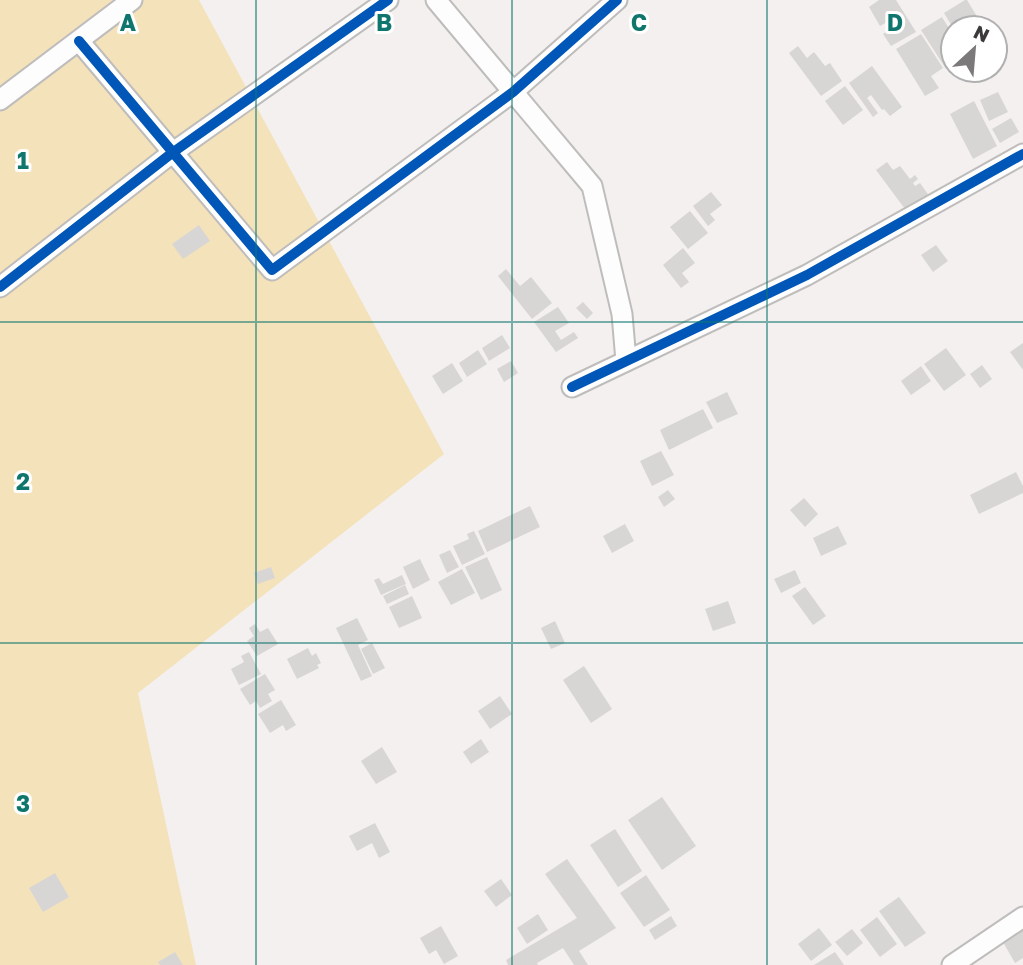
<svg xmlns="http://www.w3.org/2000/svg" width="1023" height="965" font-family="'Golos Text',sans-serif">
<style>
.green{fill:#f4e2bb}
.building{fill:#d8d6d5}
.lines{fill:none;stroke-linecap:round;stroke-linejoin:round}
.minor-casing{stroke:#bfbdbc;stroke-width:23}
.minor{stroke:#fdfdfd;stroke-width:19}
.cycleway-casing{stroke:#fff;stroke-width:15}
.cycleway{stroke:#0057b8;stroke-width:10}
.grid{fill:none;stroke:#0f766e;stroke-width:2;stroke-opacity:0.55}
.grid-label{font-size:23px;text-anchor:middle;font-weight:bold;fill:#0f766e;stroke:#fff;stroke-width:6;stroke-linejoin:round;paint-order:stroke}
</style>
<rect width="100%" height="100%" fill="#f3f0ef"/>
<path class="green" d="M0,0H199L444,454L138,693L196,965H0Z"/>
<g class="building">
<path d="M879,0H896L916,32L891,46L883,34L893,27L889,21L880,26L869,7Z"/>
<path d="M965,0H967L984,28H953L944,13Z"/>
<path d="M942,17L953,35V49L947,53L953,64L946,69L921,30Z"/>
<path d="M921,34L943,68L931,76L939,88L925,96L896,49Z"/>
<path d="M798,46L807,58L814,52L825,66L830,63L842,81L821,96L789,53Z"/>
<path d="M872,66L902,107L890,116L884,109L882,110L871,95L867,98L878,113L873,117L849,83Z"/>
<path d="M845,86L863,110L843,125L825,101Z"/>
<path d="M998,92L1008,112L989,121L980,100Z"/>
<path d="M974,101L997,146L973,159L950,114Z"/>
<path d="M1011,118L1019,132L1000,143L992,129Z"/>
<path d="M887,162L893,170L900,166L910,179L915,175L918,179L913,183L915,186L920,183L930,197L908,213L876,170Z"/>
<path d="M711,192L722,205L710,214L715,220L708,226L693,206Z"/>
<path d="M690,211L708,233L688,249L670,227Z"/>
<path d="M199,225L210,241L183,259L172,244Z"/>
<path d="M936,245L948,261L933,272L921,255Z"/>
<path d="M683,248L695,263L682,273L689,282L681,288L663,265Z"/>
<path d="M506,269L520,286L531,277L552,303L532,319L498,276Z"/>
<path d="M583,302L593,313L587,319L576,308Z"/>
<path d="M558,307L569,323L555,331L561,340L574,332L578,338L556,352L534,322Z"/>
<path d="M502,335L510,348L489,361L482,348Z"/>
<path d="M1023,343V370L1010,352Z"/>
<path d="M946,348L966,375L944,391L924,364Z"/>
<path d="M478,350L487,364L467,377L459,363Z"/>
<path d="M511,361L518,373L504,382L497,369Z"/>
<path d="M452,363L463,381L443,394L432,376Z"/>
<path d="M982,365L992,379L980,388L970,374Z"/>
<path d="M921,366L931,381L911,395L901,381Z"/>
<path d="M727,392L738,414L717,423L706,402Z"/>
<path d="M703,409L713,428L669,450L660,430Z"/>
<path d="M661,451L674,475L652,486L640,461Z"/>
<path d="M1016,472L1023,486V493L979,514L970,495Z"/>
<path d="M668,490L675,499L664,507L658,497Z"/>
<path d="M804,498L818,514L805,527L790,510Z"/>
<path d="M530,506L540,527L487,552L478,531Z"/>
<path d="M625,524L634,541L612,553L603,536Z"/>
<path d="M838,526L847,544L821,556L813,538Z"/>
<path d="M474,531L485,554L462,565L453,546L469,539L467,534Z"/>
<path d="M450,550L459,567L447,573L439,555Z"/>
<path d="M487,557L502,590L481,600L465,567Z"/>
<path d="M420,559L430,580L413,589L403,567Z"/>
<path d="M271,567L275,578L258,584L254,573Z"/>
<path d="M462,569L475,593L451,605L438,582Z"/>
<path d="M795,570L801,583L781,593L774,579Z"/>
<path d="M402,575L406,584L381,595L374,580L379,578L383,584Z"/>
<path d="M405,585L409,594L387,604L383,596Z"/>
<path d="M805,587L826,616L813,625L792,596Z"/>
<path d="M412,596L422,618L399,628L389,607Z"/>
<path d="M728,601L736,623L713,631L705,609Z"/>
<path d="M357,618L368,640L358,645L372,676L361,681L336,628Z"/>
<path d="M555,621L565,643L551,649L541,628Z"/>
<path d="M255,624L260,632L268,628L278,644L257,656L247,641L254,636L249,628Z"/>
<path d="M372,643L385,668L373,674L361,649Z"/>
<path d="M308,648L312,656L316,653L321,663L317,665L319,668L297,679L287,659Z"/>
<path d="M249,652L261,674L239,685L231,669L244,662L241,656Z"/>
<path d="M584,666L612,709L591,723L563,680Z"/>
<path d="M265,674L275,690L268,694L272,701L260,708L256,701L250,705L240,689Z"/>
<path d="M500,696L512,714L490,729L478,711Z"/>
<path d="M281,700L296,725L286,731L283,725L270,733L258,714Z"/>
<path d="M481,739L489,752L471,764L463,752Z"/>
<path d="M382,747L397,772L376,784L361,761Z"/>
<path d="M662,797L696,846L662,870L628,820Z"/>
<path d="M375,823L390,852L379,858L372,843L357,851L349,836Z"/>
<path d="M615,829L642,871L618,887L590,845Z"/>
<path d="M567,859L616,928L579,951L588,965H574L563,948L537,963L538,965H508L506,960L577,918L545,874Z"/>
<path d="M55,873L69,897L43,912L29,888Z"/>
<path d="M646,875L670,910L644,927L620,893Z"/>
<path d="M501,879L512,895L496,907L484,891Z"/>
<path d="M899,897L926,933L905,947L879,911Z"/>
<path d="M538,914L548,930L527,944L517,928Z"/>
<path d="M671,916L677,926L655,940L649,930Z"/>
<path d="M877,917L897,944L880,957L860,930Z"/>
<path d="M441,926L458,956L444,964L436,950L429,954L420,938Z"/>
<path d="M819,928L832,945L811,961L798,944Z"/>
<path d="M852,929L863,943L847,956L835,942Z"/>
<path d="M1023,930V958L1015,963L1003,942Z"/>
<path d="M175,952L183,965H160L158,962Z"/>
<path d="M835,952L844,965H814Z"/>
</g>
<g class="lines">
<defs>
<g id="minor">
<path d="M436,0L592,186L622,314L626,361"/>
<path d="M79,41L272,270L513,92L617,0"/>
<path d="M0,100L132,0"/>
<path d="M0,287L172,153L388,0"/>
<path d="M572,387L807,275L1023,154"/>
<path d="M952,965L1023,917"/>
</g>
</defs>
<use href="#minor" class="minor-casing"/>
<use href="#minor" class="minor"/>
<defs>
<g id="cycleway">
<path d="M79,41L272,270L513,92L617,0"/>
<path d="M0,287L172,153L388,0"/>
<path d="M572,387L807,275L1023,154"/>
</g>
</defs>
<use href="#cycleway" class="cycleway-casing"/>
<use href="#cycleway" class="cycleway"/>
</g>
<path class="grid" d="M256,0V965M512,0V965M767,0V965M0,322H1023M0,643H1023"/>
<g class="grid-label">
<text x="128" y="31">A</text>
<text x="384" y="31">B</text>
<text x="639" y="31">C</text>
<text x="895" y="31">D</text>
<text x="23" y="169">1</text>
<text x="23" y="490">2</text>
<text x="23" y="812">3</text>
</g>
<g transform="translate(974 49) rotate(26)"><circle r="33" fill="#ffffff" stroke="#b1b0b0" stroke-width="2"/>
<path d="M0-5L12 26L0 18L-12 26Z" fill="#7b7979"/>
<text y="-10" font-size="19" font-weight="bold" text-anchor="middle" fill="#3b3939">N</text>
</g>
</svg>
